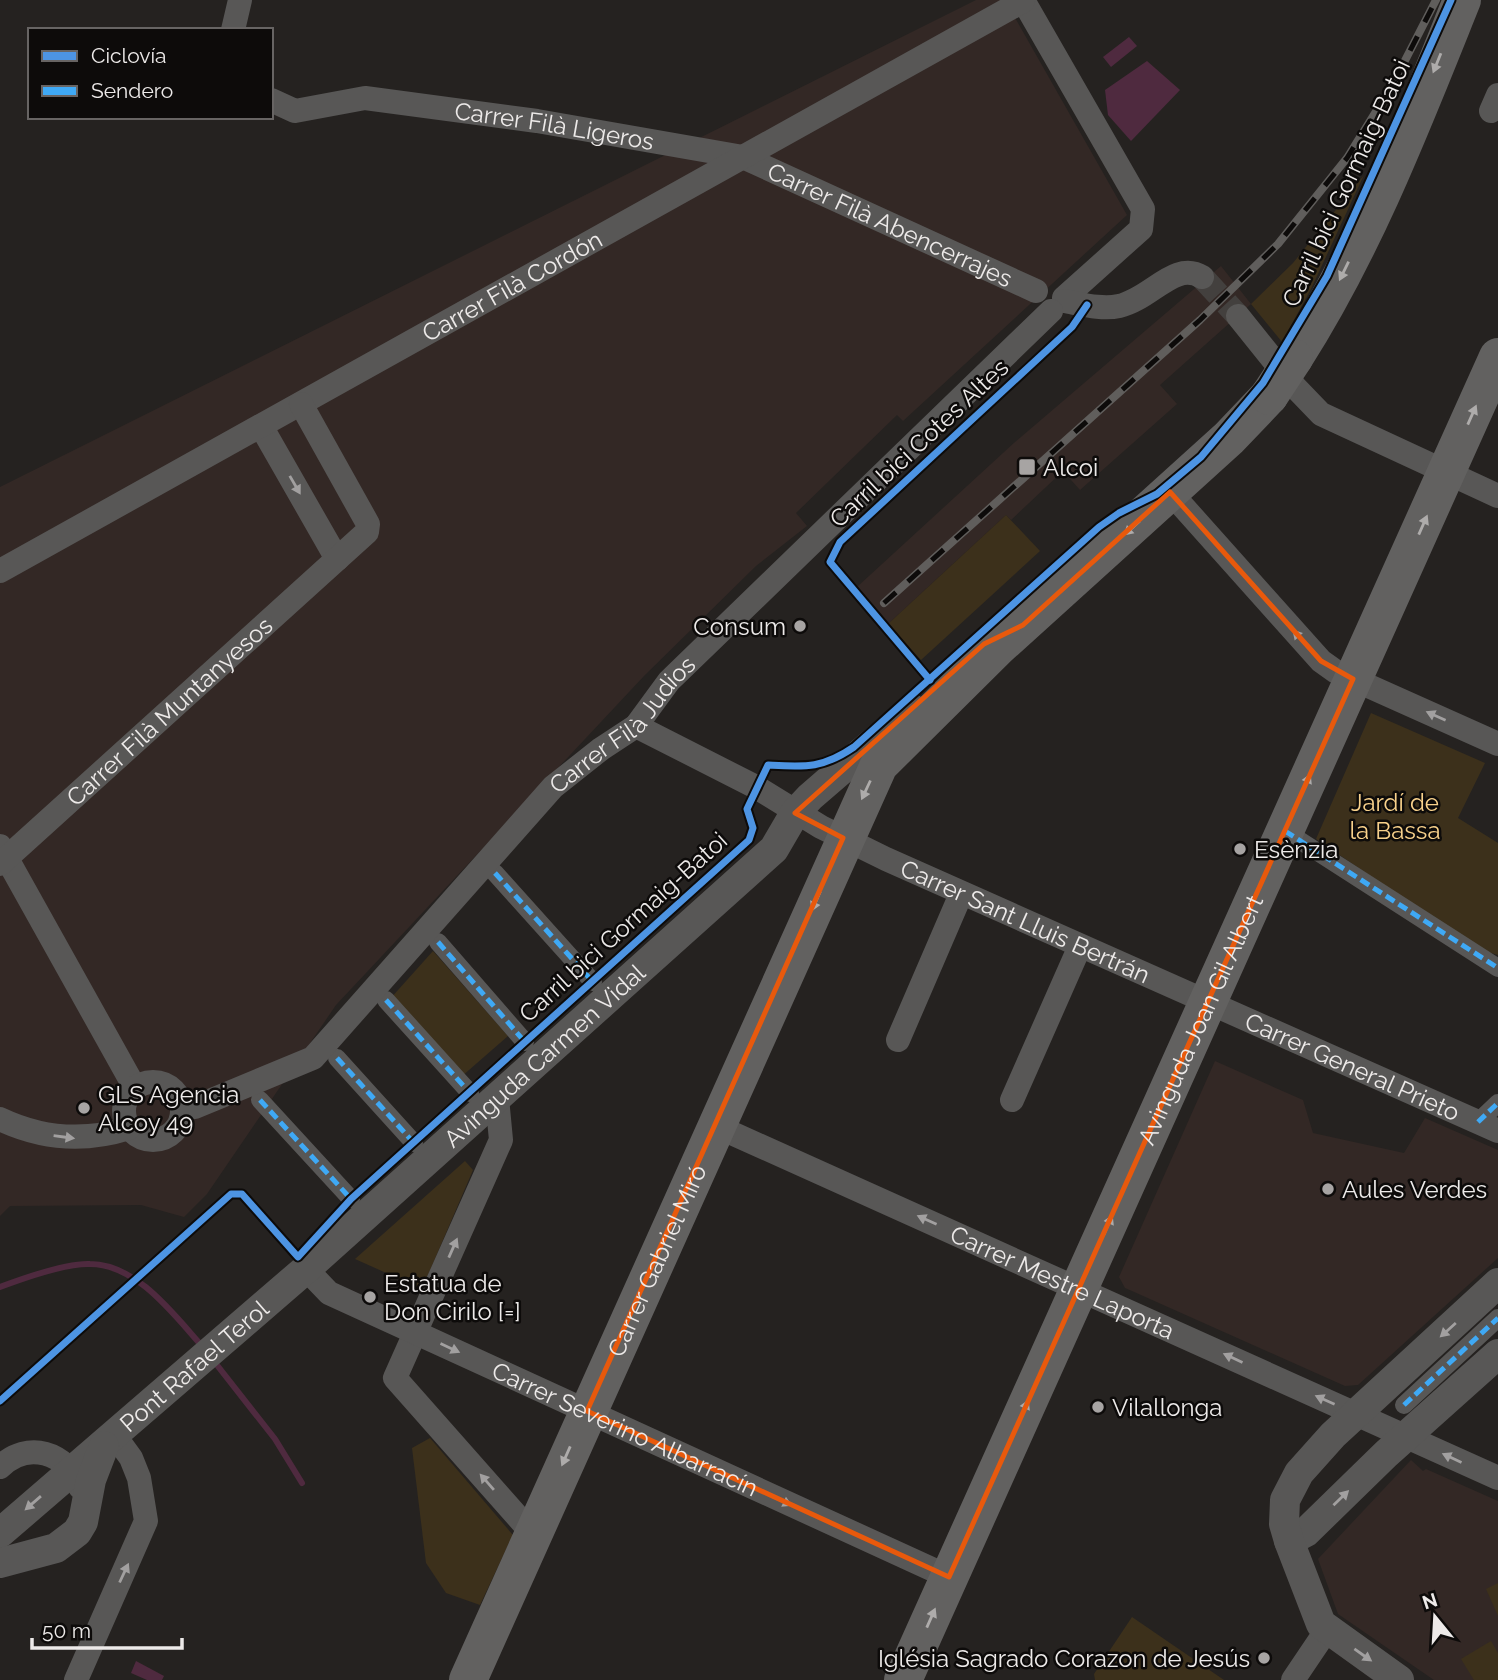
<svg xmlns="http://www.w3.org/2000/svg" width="1498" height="1680" font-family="Raleway,sans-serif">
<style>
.built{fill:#332825}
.green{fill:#3c301b}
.water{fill:#4f2a3f}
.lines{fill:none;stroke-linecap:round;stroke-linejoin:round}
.stream{stroke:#4f2a3f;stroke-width:6}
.minor-tunnel{stroke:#43403e;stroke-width:24;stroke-dasharray:24 12;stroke-linecap:butt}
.pedestrian{stroke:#585756;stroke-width:18}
.minor{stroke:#585756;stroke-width:24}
.tertiary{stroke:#585756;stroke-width:30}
.primary{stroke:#626160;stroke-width:38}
.rail-casing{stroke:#605e5c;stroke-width:8}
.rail{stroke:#0d0b0a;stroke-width:5;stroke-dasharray:16;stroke-linecap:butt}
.primary-bridge{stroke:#626160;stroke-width:38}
.quiet{stroke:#3fa9f5;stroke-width:5;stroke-dasharray:10 5;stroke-linecap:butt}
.cycleway-casing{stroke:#0d0b0a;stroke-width:11}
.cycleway{stroke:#4d94e3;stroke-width:7}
.oneway{fill:#aeacab}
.oneway2{fill:#a2a0a0}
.marked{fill:none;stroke:#e8590c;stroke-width:5;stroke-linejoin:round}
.poi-dot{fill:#a7a4a3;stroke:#0d0b0a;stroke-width:2.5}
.labels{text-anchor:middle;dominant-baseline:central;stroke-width:5;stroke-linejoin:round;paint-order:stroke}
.street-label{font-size:24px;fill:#edeae9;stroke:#0d0b0a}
.poi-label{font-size:24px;fill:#edeae9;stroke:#0d0b0a;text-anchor:start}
.park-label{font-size:24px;fill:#f8d18b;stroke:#0d0b0a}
</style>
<rect width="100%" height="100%" fill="#252220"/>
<g class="built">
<path d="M976,0H1005L1127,215L903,421L897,415L796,513L807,526L756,566L644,676L336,1005L207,1194L184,1217L141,1205L10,1206L0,1216V487Z"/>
<path d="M1221,266L1251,304L1160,385L1177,404L1080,490L1063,471L1011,520L1006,515L888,624L857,587L1015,442Z"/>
<path d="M1215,1061L1303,1100L1313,1133L1404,1153L1425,1118L1498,1150V1258L1358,1385L1345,1386L1132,1291L1125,1288L1119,1277Z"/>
<path d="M1411,1460L1423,1471L1426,1469L1498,1501V1680H1434L1338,1614L1318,1559Z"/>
</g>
<g class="green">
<path d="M1364,175L1311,289L1282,342L1251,304L1293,263Z"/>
<path d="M1006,515L1040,551L921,660L888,624Z"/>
<path d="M1371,713L1485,763L1458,818L1498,843V955L1478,949L1316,839Z"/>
<path d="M433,951L508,1036L461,1077L390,999Z"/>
<path d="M465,1161L473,1170L422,1289L355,1259Z"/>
<path d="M430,1438L513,1535L480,1605L446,1593L426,1563L412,1448Z"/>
<path d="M1498,1583V1616L1486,1589Z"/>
<path d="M1132,1617L1224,1680H1095L1094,1674Z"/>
<path d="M1491,1641L1498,1653V1680H1474L1461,1659Z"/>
</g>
<g class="water">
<path d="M1129,37L1137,46L1111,67L1103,57Z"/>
<path d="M1147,61L1180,90L1131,141L1108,115L1105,90Z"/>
<path d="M136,1661L164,1676L162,1680H147L131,1673Z"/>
</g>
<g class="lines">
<g class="stream">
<path d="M0,1287C24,1278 65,1263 90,1264C137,1264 174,1315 202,1346"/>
<path d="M213,1360L275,1439L302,1483"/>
</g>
<path class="minor-tunnel" d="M1202,277L1238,316"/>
<g class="pedestrian">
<path d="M1285,831L1498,968"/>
<path d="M495,873L593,982"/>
<path d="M438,942L525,1042"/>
<path d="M386,1000L470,1093"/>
<path d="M337,1058L414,1143"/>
<path d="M260,1100L351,1199"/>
<path d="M1478,1122L1498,1103"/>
<path d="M1404,1405L1498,1318"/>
</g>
<g class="minor">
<path d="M1023,0L1143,209L1141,229L1064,298"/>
<path d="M233,30L240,0"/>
<path id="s1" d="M271,100L295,111L365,98L537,121L743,157L1036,291"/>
<path d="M1491,111L1498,95"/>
<path d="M1064,301C1081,304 1102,310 1119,306C1151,299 1175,260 1202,277"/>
<path d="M1238,316L1295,387L1321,414L1498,496"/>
<path d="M261,426L337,559"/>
<path d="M1170,492L1321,661L1335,671L1498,744"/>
<path id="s2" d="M0,571L1023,1"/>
<path id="s3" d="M636,726L756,787L821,827L886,859L1498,1131"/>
<path d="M0,846L135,1088"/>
<path id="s4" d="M0,864L367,532L368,524L301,404"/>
<path d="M898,1040L961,894"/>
<circle cx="153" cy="1111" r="29"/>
<path d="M497,1098L501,1140L395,1378L532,1533"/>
<path d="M1012,1100L1080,946"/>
<path id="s5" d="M182,1109L195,1107L313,1058L553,787L601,749L636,726L669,681L1051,311"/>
<path d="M0,1119C42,1139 85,1142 129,1128"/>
<path id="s6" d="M716,1126L1498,1478"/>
<path id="s7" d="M306,1269L329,1293L949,1577"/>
<path d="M0,1467C28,1440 66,1452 80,1487"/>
<path d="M76,1680L146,1521L139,1478L131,1458L115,1436"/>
<path d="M1293,1680L1326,1631"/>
</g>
<g class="tertiary">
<path id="s8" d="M0,1533L306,1269L774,849L795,813L810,797L912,709"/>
<path d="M1289,1541L1306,1532L1386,1454L1498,1354"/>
<path d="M0,1563L56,1548L77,1532L83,1522L91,1480L104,1446"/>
<path d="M1399,1680L1321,1624L1289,1541L1284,1524L1285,1500L1299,1473L1333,1435L1498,1283"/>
</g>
<g class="primary">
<path d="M1294,358C1365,247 1413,122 1462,0"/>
<path id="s9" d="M468,1680L879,765L997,648L1229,438L1269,396"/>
<path id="s10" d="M903,1680L1498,357"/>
</g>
<defs>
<path id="rail" d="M884,603L1200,320L1278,244L1347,158L1393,84L1436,0"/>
</defs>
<use href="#rail" class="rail-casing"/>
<use href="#rail" class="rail"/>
<path class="primary-bridge" d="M1269,396L1294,358"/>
<g class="quiet">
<path d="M1285,831L1498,968"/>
<path d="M495,873L593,982"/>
<path d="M438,942L525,1042"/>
<path d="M386,1000L470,1093"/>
<path d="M337,1058L414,1143"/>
<path d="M260,1100L351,1199"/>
<path d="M1478,1122L1498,1103"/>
<path d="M1404,1405L1498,1318"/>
</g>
<defs>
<g id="cycleway">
<path d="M930,680L830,562L840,542L1072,327L1087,305"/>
<path d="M0,1401L231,1194H242L298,1257L351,1199L749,840L753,828L747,809L768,765C805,767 822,769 854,747L1099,527L1119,513L1157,494L1201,457L1263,383L1327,276L1451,0"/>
</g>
</defs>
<use href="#cycleway" class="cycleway-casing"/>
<use href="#cycleway" class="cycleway"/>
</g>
<defs><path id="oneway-solid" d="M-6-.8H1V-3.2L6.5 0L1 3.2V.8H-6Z" transform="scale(1.75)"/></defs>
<g class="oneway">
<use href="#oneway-solid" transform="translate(1437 63) rotate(112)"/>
<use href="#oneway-solid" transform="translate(1344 271) rotate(116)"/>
<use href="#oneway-solid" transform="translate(1472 415) rotate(-66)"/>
<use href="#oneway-solid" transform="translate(1423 525) rotate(-66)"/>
<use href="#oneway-solid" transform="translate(1132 528) rotate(138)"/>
<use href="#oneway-solid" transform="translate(1306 784) rotate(-66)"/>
<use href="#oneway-solid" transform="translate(866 790) rotate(115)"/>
<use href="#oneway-solid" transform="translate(816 901) rotate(114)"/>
<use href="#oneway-solid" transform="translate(1108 1225) rotate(-66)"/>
<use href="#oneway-solid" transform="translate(1024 1410) rotate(-66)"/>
<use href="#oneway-solid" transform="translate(566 1456) rotate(114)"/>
<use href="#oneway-solid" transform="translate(931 1618) rotate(-66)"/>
</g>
<g class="oneway2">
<use href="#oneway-solid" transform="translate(295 485) rotate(60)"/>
<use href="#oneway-solid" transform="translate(1300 638) rotate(-132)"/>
<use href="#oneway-solid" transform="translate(1436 716) rotate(-156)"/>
<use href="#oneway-solid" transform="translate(64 1137) rotate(8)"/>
<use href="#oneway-solid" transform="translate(927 1220) rotate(-156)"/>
<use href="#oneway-solid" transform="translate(453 1248) rotate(-66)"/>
<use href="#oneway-solid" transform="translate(1448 1330) rotate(138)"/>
<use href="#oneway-solid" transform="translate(450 1348) rotate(25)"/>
<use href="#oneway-solid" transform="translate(1233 1358) rotate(-155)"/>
<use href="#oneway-solid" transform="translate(1325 1400) rotate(-156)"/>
<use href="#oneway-solid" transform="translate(1452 1458) rotate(-155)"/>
<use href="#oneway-solid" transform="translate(487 1482) rotate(-131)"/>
<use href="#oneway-solid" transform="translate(1341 1498) rotate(-44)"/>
<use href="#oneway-solid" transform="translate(782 1501) rotate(25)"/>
<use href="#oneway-solid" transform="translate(33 1503) rotate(139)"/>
<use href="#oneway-solid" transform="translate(124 1573) rotate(-65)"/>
<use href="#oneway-solid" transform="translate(1363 1655) rotate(35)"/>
</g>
<path class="marked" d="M1170,492L1321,661L1353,679L949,1577L587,1411L843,838L795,813L984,644L1023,625Z"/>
<g class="poi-dot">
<rect x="1018" y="458" width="18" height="18" rx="3.5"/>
<circle cx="800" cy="626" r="7"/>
<circle cx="1240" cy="849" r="7"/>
<circle cx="84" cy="1108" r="7"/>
<circle cx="1328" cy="1189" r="7"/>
<circle cx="370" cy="1297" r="7"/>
<circle cx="1098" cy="1407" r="7"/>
<circle cx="1264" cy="1658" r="7"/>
</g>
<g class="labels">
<g class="street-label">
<text stroke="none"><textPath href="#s1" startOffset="289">Carrer Filà Ligeros</textPath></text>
<text transform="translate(1346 183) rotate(-65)">Carril bici Gormaig-Batoi</text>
<text stroke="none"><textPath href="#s1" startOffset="642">Carrer Filà Abencerrajes</textPath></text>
<text stroke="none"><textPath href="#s2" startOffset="586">Carrer Filà Cordón</textPath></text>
<text transform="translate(919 443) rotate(-43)">Carril bici Cotes Altes</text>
<text stroke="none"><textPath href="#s4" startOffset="228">Carrer Filà Muntanyesos</textPath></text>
<text stroke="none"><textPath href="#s5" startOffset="597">Carrer Filà Judios</textPath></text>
<text stroke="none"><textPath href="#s3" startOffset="436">Carrer Sant Lluis Bertrán</textPath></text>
<text transform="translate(623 927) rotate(-42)">Carril bici Gormaig-Batoi</text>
<text stroke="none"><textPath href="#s10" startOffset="724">Avinguda Joan Gil Albert</textPath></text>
<text stroke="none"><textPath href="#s8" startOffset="724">Avinguda Carmen Vidal</textPath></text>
<text stroke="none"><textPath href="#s3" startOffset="794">Carrer General Prieto</textPath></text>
<text stroke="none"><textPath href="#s9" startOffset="460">Carrer Gabriel Miró</textPath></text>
<text stroke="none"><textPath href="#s6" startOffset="380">Carrer Mestre Laporta</textPath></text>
<text stroke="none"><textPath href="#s8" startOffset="256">Pont Rafael Terol</textPath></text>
<text stroke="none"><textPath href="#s7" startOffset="359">Carrer Severino Albarracín</textPath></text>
</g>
<g class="poi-label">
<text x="1043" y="467">Alcoi</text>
<text x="786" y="626" text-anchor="end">Consum</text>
<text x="1254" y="849">Esènzia</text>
<text x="98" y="1094">GLS Agencia<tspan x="98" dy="28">Alcoy 49</tspan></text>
<text x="1342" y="1189">Aules Verdes</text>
<text x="384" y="1283">Estatua de<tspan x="384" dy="28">Don Cirilo [=]</tspan></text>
<text x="1112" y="1407">Vilallonga</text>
<text x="1250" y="1658" text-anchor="end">Iglésia Sagrado Corazon de Jesús</text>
</g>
<g class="park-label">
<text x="1395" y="802">Jardí de<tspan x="1395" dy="28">la Bassa</tspan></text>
</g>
</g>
<rect x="28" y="28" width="245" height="91" fill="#0d0b0a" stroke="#676463" stroke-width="2"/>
<rect x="42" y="51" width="35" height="10" fill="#4d94e3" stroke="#676463" stroke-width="2"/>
<text x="91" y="63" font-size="21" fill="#edeae9">Ciclovía</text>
<rect x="42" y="86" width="35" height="10" fill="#3fa9f5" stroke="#676463" stroke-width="2"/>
<text x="91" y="98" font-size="21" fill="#edeae9">Sendero</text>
<g transform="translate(1435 1617) rotate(342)" stroke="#0d0b0a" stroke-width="5" paint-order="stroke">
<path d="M0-5L12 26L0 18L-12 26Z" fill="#edeae9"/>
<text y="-10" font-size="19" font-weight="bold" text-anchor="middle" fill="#edeae9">N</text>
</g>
<path d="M32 1638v10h150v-10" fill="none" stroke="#edeae9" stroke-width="3.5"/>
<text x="42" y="1638" font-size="21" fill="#edeae9" stroke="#0d0b0a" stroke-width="5" paint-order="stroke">50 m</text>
</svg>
